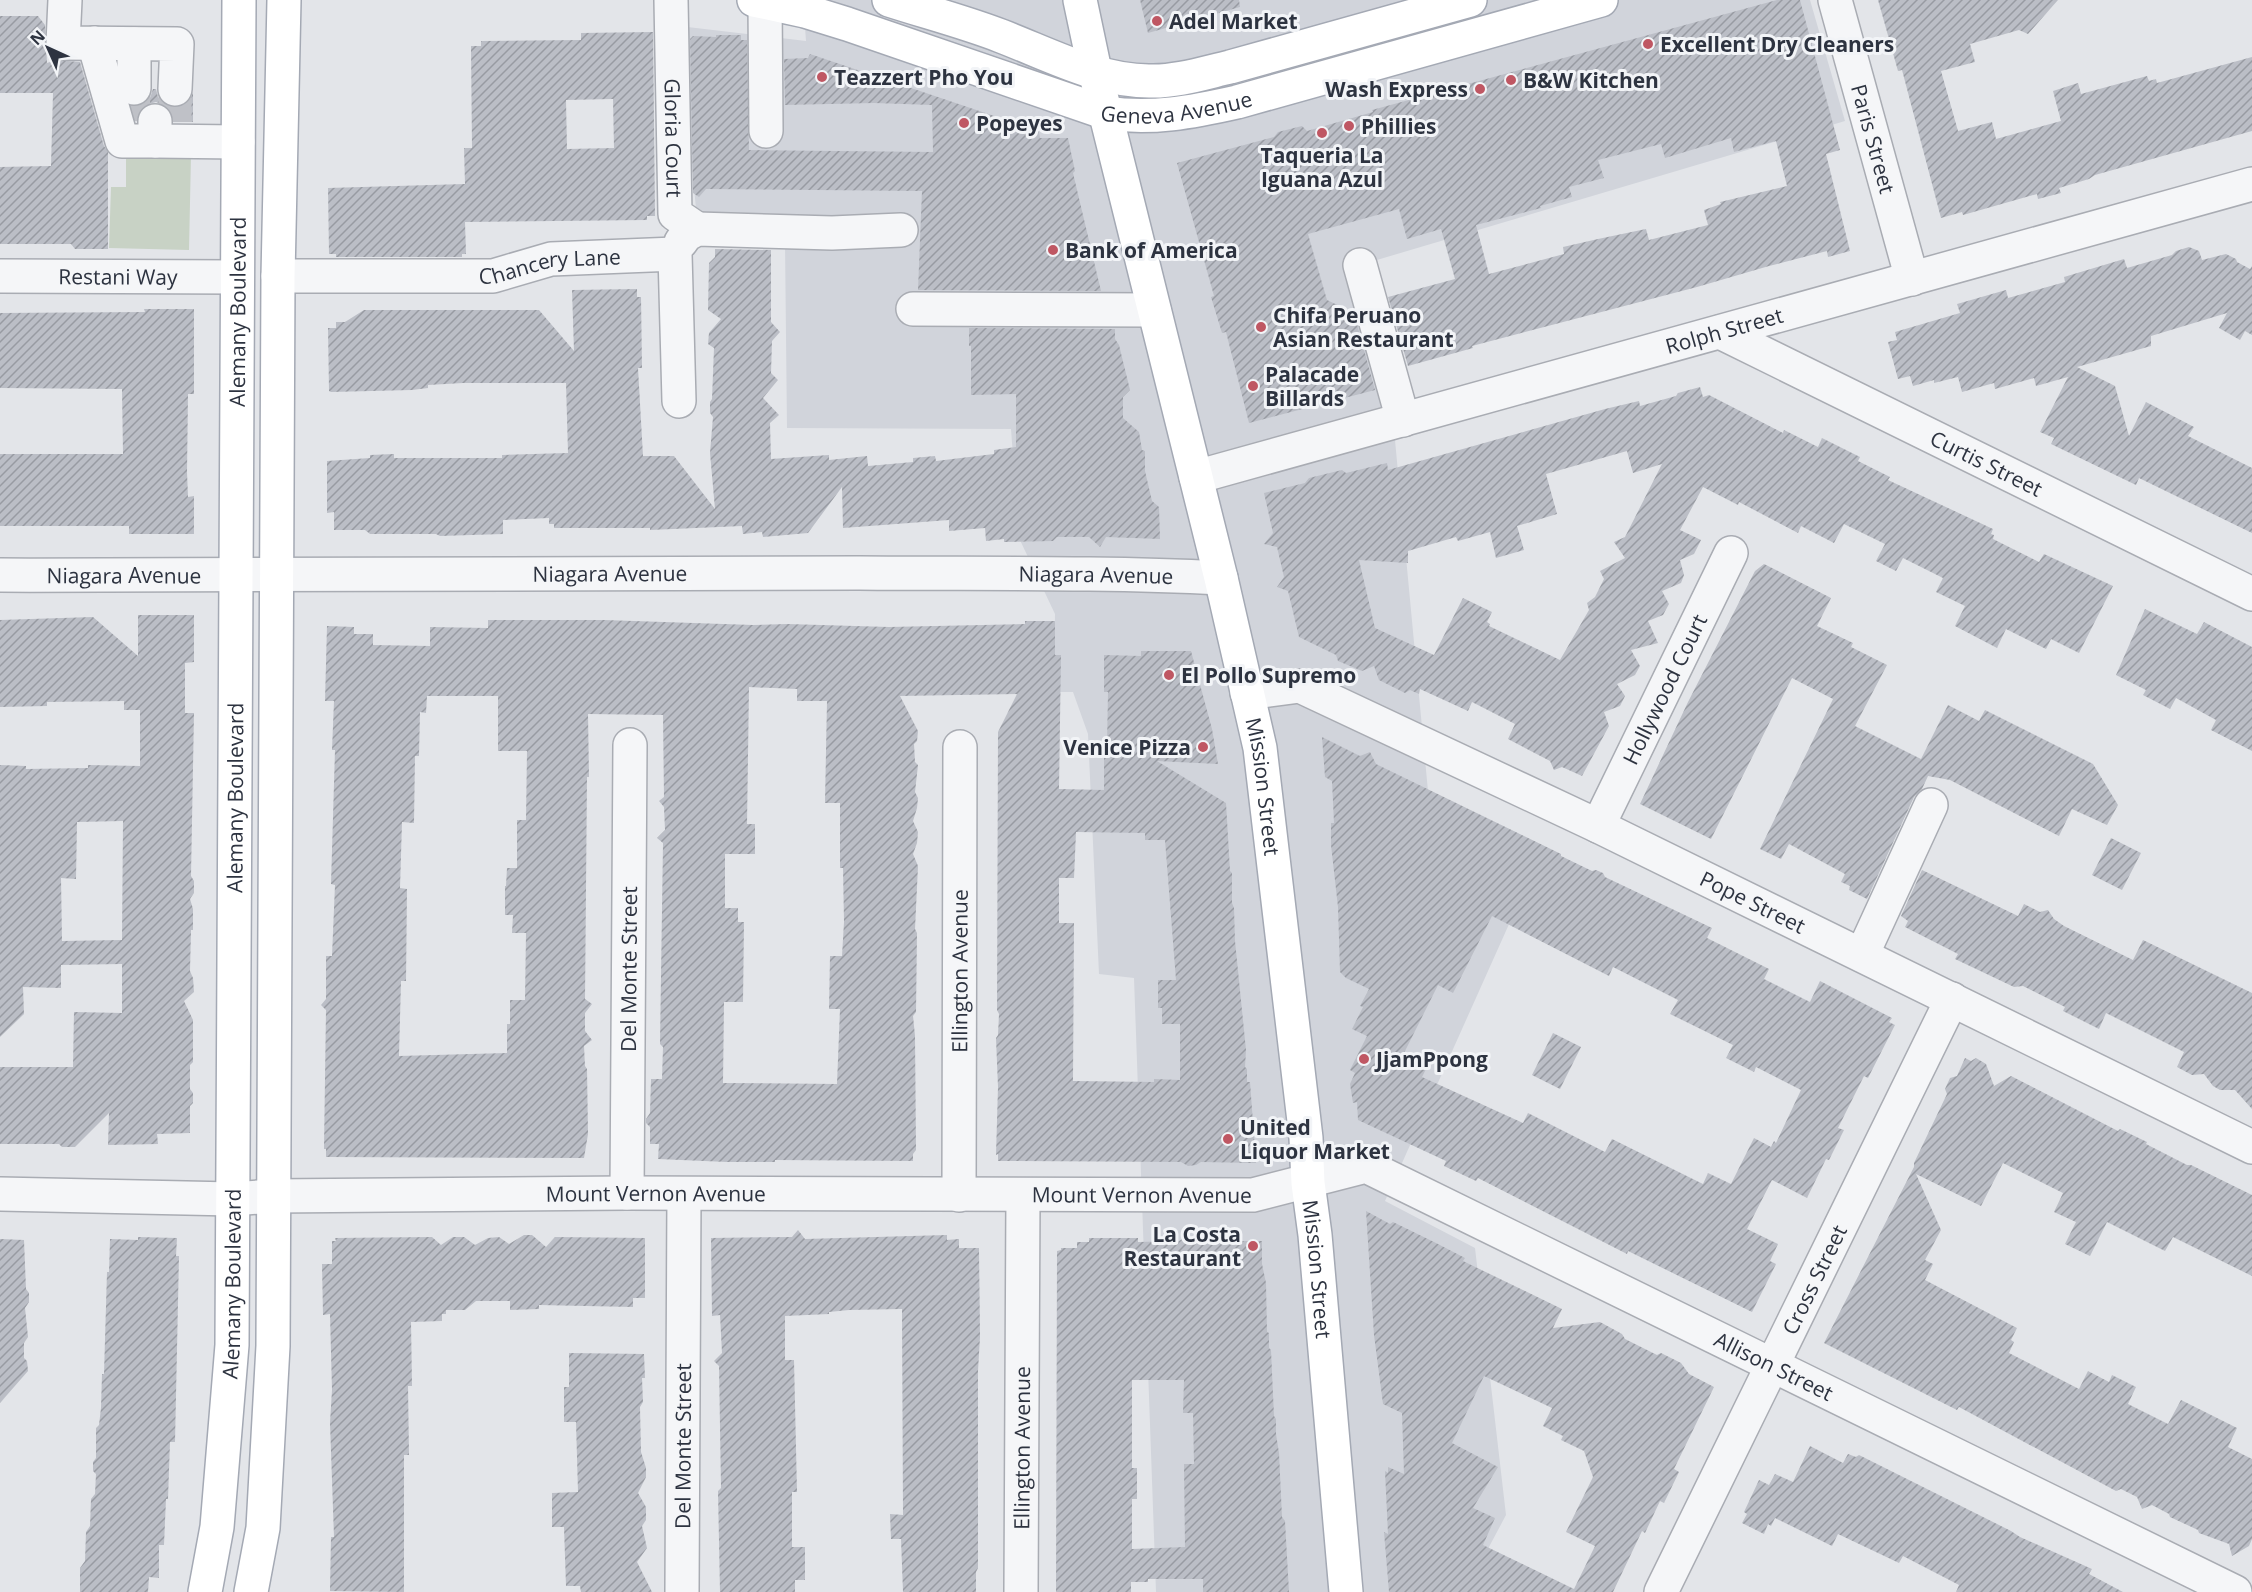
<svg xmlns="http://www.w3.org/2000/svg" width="2252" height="1592" font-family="'Open Sans',sans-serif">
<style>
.built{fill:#d1d4db}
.green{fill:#c8d2c5}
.building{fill:url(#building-hatch);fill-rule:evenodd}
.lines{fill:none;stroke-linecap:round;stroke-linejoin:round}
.minor-tunnel{stroke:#bfc1c7;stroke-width:33;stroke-dasharray:33 16;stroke-linecap:butt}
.minor-casing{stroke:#a9acb3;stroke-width:36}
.major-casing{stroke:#a4a9b4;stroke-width:36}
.minor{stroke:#f5f6f8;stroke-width:33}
.major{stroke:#fff;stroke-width:33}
.poi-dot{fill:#bf5763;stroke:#f2f4f7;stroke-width:2}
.labels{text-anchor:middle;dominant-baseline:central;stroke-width:6;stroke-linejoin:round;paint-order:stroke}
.poi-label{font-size:21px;font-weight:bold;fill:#2d3340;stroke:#f2f4f7;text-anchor:start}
.street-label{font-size:21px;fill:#2d3340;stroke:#f2f4f7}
</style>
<defs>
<pattern id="building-hatch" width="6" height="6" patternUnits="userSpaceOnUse" patternTransform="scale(1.5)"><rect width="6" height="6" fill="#bbbec6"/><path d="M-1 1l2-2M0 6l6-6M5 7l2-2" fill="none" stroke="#989ba2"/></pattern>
</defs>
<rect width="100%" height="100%" fill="#e3e5e9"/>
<path class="built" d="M803,0H1810L1845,121L1360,265L1390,387L1434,855L1514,913L1385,1201L1475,1248L1506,1515L1465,1592H1156L1134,978L1099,974L1088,734L1073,692H1054L1055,614L1019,538L1011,429L787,428L785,242L699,241L679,26L806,41Z"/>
<path class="green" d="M126,153L191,155L189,250L109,248L111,187H126Z"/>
<g class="building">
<path d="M1140,0H1239L1240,7L1148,33Z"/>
<path d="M1777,0H1800L1840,150L1826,154L1850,251L1828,257L1827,251L1769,266L1697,287L1472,346L1473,348L1408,366L1388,297L1455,279L1441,229L1407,239L1399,209L1308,234L1327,300L1354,313L1375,390L1249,423L1226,332L1222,333L1211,297L1214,296L1177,163L1274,137L1278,132L1302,126L1307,131L1373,112L1372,110ZM1731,138L1734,152L1776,141L1787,186L1720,202L1721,204L1704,210L1708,225L1649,240L1646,229L1598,239L1563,247L1564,254L1489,274L1476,225L1541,208L1540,206L1572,197L1569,187L1604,178L1598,160L1661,144L1665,158Z"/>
<path d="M1878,0H2058L2028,34L2019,30L1970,44L1975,62L1941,71L1958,131L1992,122L1996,139L2061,121L2053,91L2078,83L2081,94L2147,76L2149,81L2156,79L2157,83L2252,57V131L2095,175L2089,179L2059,188L2061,193L2038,199L2037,194L1963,215L1962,212L1941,218L1902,70L1898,71Z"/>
<path d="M0,16H38L45,25L47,63L56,60L80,62L104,146L108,152V249H75L71,244H0V167L51,166L53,93H0Z"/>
<path d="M653,32L655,216H647V220L465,222L466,254H462V257H336V254H329L328,188L465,184L464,148H472L471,46H481V41L581,40V33ZM613,99L614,148L567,149L566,100Z"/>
<path d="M716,35H741V40H747L749,150L933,152L932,105L874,103L785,105L784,59L808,58L810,54L1039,131L1040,138H1068L1075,171L1073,173L1101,291L918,290L922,191L706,189L699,197L693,193L690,39L693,36L716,37Z"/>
<path d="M153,89H156L158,97L164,104L174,108L184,105L190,100L193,92V122H174L171,111L164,105L156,102L145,105L139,112L136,121L132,106L144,104L150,98Z"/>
<path d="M2189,247L2199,251L2202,260L2226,254L2236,259L2237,262L2250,269L2252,266V335L2245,331L2240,340L2219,328L2227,313L2151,336V346L2077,367L2115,386L2129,436L2146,402L2194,427L2188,436L2252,468V533L2139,478L2136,485L2051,444L2054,438L2040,432L2068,377L2036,386L2034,378L1995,389L1994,383L1962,392L1958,377L1934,383V380L1913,386L1910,376L1898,379L1888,342L1897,340L1895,332L1960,313L1957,304L2006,290L2008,298L2065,282L2064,277L2124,259L2127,268L2172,255L2176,251Z"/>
<path d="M715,249L771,250V322L780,332L772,341L771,373L778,380L763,398L779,415L770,423L771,459L829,455V460L867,456L868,466L913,462V458L935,456L936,461L994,454V450L1016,447V394L971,395V346H969V328L1115,329V339L1119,345L1130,390L1123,397V418L1139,432L1142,450L1145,451V471L1152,501L1159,507L1160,539L1106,537L1100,547L1089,537H1057L1053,541L1004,542V539L986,541L985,528L949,531V520L843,528L842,487L808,533L763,537L762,532L743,534L742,526L650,530V528H554V524H549V518L503,520V534L440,536L436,534H370L365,530H334V512L327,513V461L370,458V455L394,454V458H502V455L568,453L566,383H463L428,385V388L412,390L331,392L329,391L328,328H336V322H345L364,310H539L574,351L572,290L637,289V297H641L642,368H638L643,456H674L715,509L710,453L713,417L710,413V402L712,399L714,348L708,344L709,333L721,319L708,310L709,263L715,257Z"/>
<path d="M144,309H194V394H188L187,472L188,497L194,496V534H129V526H0V454H123L122,389L0,388V313L145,312Z"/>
<path d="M1700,387L1703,397L1709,395L1783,433L1784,430L1818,447L1822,438L1860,457L1858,461L1890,477L1888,480L1993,529L1991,534L1994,535L1993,539L2039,562L2044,554L2113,586L2079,653L2051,639L2046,649L2006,629L1997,648L1955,626L1965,606L1936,592L1943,578L1903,558L1896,571L1876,561L1885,544L1844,524L1834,543L1801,526L1798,533L1739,502L1738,505L1703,487L1680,530L1701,540L1694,554L1680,560L1684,575L1681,583L1662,591L1669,604L1663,615L1648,621L1658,643L1631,650L1640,666L1635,675L1617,684L1625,696L1620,706L1604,712L1609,726L1582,776L1562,767L1554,770L1550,761L1508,739L1515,724L1472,702L1468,711L1420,689L1419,694L1410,690L1405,693L1379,680L1374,666L1362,671L1338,661L1336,655L1299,637L1288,591L1277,587L1284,577L1277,547L1264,544L1273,533L1264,493L1305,483L1309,478L1342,470L1346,473L1387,463L1388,470L1605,409L1639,401L1640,406L1676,396L1678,393ZM1627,451L1633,473L1662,464L1625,537L1614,542L1625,558L1600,571L1604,579L1595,597L1587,603L1589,610L1560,660L1489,626L1490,624L1487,622L1492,612L1463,598L1434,655L1375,628L1359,560L1408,563V551L1456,537L1458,541L1490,532L1496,558L1524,550L1517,526L1557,514L1546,474Z"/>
<path d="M1764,564L1831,598L1817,626L1853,643L1851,647L1887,665L1855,726L1921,759L1948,705L1979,721L1985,710L2093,764L2118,805L2107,825L2072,809L2059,836L1950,780L1928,776L1922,789L1914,797L1867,899L1849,890L1850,886L1841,882L1845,874L1789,844L1781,859L1760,849L1833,699L1792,678L1711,839L1640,804L1688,702L1755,571Z"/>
<path d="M2145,609L2197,634L2204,622L2252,647V751L2211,730L2216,720L2176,698L2170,709L2143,695L2146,690L2116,675Z"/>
<path d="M138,615H194V662L185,663V713H194L191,876L194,881V893L190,899L193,909V930H191L190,971L193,978L194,992L184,1001L193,1020V1062L190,1065V1089L193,1093V1103L190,1106V1133L157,1134L158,1144L108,1145L109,1113L75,1147H62L59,1144H0V1067H73L74,1012L122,1013V964L61,965V988L23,987L24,1014L0,1037V765L26,766V769L88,768V765L140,766V710H124V701L47,702V706L0,707V620L93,617L138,656ZM123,821L122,940L62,941L61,878L76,879L77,822Z"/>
<path d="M488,620H604L753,625L787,624L889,627L1025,624V621H1055V655H1061L1059,789L1104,790V745H1107L1108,692H1104V655L1141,656V651H1191L1212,729L1218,764L1157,761L1226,803L1230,871L1232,873V903L1234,908L1235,941L1246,1050L1245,1067L1247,1069V1082H1250L1256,1163L1201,1162L1196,1165L1188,1166L1181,1162L998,1161V1154L996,1155L998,1087L996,1038L998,1035L999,1014L997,1010L998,732L1017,694L900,696L918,731L917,741L914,744L915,762L918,765L915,792L918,798L917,808L913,821L918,832L917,843L913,854L918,866L915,929L917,933L916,1012L913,1016L915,1036L916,1150L913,1154V1161L775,1160V1162H727L658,1159L659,1144H650V1127L646,1123V1119L650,1113L651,1079H662L663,1047L660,1044L663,843L657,838L665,830L664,807L659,801L664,797L663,715L588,714L589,777H587L585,999L592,1004L585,1013V1031L592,1040L584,1046L585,1066L587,1069L588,1134L584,1158L326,1157V1149H324L326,1010L321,1005L326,999V956H332L335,885L331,884L335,750H332L334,701H325L327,626L354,627V634H373V645L430,646V627L488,628ZM749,687L797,689V701H827L825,803H840V868H843L844,922L842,956H830L829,1009H840L837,1084L723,1083L724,1002H743L744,922H738V908H725V854H755V824H747ZM427,696H498V751H527L526,820H517V868H507L506,886H505V915H513L512,933H526L525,1000H510V1024H507V1053L399,1056L401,981H406L407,889L400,888L402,822L414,823L415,756H419L420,712L426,713ZM1076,832L1145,833V840H1165L1176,980H1158V1008H1162V1024H1180V1080L1154,1079V1082L1073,1081L1074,923H1059V878H1074Z"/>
<path d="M1322,737L1360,756L1370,752L1376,764L1561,854V856L1592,871L1596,870L1603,873L1605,877L1712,928L1707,938L1769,969L1764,979L1810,1002L1820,981L1892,1018L1889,1022L1895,1025L1868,1078L1864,1076L1838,1128L1844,1130L1829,1160L1826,1159L1807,1198L1772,1180L1747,1229L1778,1244L1770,1261L1776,1264L1752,1312L1628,1251L1627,1254L1478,1178L1476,1181L1444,1166L1446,1161L1358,1120L1357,1102L1353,1103L1350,1084L1355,1073L1350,1070L1367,1036L1352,1029L1363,1007L1360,1006L1369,989L1346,978L1340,972L1338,907L1331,845V823H1334L1332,781L1325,777ZM1492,916L1609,976L1613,967L1678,1000L1670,1014L1733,1045L1726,1058L1754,1072L1756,1067L1801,1090L1776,1143L1774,1141L1771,1147L1754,1138L1731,1184L1708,1173L1703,1184L1612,1139L1605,1152L1528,1113L1523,1123L1422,1077L1427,1067L1403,1055L1438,985L1453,993Z"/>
<path d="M2111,838L2141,853L2122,890L2092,875Z"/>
<path d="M1922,870L2018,916L2024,904L2040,912L2048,910L2054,919L2064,926L2133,960L2143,940L2252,993V1109L2235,1090H2220L2213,1086L2204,1074L2192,1075L2177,1067L2184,1052L2106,1013L2099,1029L2063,1011L2065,1007L2023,986L2014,987L1955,959L1958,954L1905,927L1908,921L1901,916Z"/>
<path d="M1553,1033L1581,1047L1560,1089L1532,1075Z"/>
<path d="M1965,1058L1971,1061L1976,1058L1986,1064L1994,1086L2011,1076L2118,1131L2120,1129L2147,1142L2146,1144L2187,1165H2191L2252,1195V1276L2173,1237L2165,1251L2107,1222L2090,1256L2065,1244L2076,1222L2054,1212L2063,1193L2003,1163L1981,1206L1916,1174L1941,1230L1925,1260L1933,1264L1925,1280L2017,1328L2011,1340L2014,1342L2009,1353L2079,1389L2088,1371L2109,1382L2112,1375L2136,1387L2128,1404L2168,1424L2181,1400L2237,1428L2228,1447L2252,1459V1539L2249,1546L2232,1556L2229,1544L2199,1533L2198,1530L2170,1517L2169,1514L2152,1505L2142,1509L2137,1497L2121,1489L2116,1491L1959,1407L1957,1410L1824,1343L1914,1167V1163L1947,1094L1945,1089L1950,1078L1957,1076Z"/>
<path d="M1366,1211L1390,1224L1393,1222L1436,1243L1465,1258L1463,1261L1562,1309L1553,1328L1600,1322L1622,1334L1625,1339L1657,1355L1661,1353L1681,1363L1689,1374L1714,1387L1674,1469L1679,1472L1664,1503L1660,1501L1645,1533L1642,1531L1613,1592H1389L1384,1532L1388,1534L1385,1471L1388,1473V1467L1404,1474L1402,1413L1383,1404L1374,1335ZM1484,1376L1552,1408L1543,1426L1563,1436L1561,1440L1584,1451L1593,1477L1566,1532L1595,1546L1574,1589L1483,1545L1495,1518L1473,1508L1498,1467L1452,1443Z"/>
<path d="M798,1230L805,1239L947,1235V1240L959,1239V1248H979L980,1337L978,1371V1568L976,1572V1592H903L901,1539H891L890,1514L903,1515L902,1309L849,1310L829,1312V1314L785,1316V1360H794L797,1492H792V1547H805V1580H795V1592H720L718,1491L721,1488L719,1366L714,1361L722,1353L720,1315L712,1316L711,1238L792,1237Z"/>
<path d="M1228,1234L1235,1241H1262V1264L1266,1283L1267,1332L1269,1333V1348L1271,1350L1274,1416L1276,1419V1434L1279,1453L1282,1517L1285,1521L1289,1592H1203V1579H1148V1582H1131V1592H1056L1057,1251L1061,1250V1248H1077V1242H1089V1238H1138V1242L1179,1241L1188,1235L1195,1241H1220ZM1132,1380H1184L1183,1413H1193L1194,1464H1184L1185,1547L1132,1549V1499H1137V1468H1132Z"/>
<path d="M524,1235H532L546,1247L555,1237L645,1238V1298H633V1307L539,1305V1309L510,1310V1301H476L465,1310H446V1314H442V1321L411,1322L412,1386H408L409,1455H404V1592L330,1591L331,1537H334L330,1423L332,1390L330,1314L323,1315L322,1264H332V1241H336L335,1238L432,1237L441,1245L453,1237H464L475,1245L488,1238L499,1237L509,1244Z"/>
<path d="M138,1237L177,1238L176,1256H179L175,1442H170L168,1499H166L164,1545H159V1578L149,1577L148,1592H80V1568L85,1561L86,1532L90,1526L91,1499L95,1494L96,1474L93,1471V1462L96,1458V1428L99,1425L101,1408L102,1374H104L107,1272H109L110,1239L138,1240Z"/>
<path d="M0,1239L24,1240L26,1289L29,1293V1302L25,1308L28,1337L24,1343V1358L27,1361L28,1371L0,1403Z"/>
<path d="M569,1353L644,1354L645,1378H642L643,1402L640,1407L641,1452L646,1468V1477L638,1493L646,1507V1520L642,1526L647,1548L637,1562L652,1592H581L580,1586H566L564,1527H552V1493L578,1492L576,1422H564V1387H569Z"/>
<path d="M1810,1446L1843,1463L1848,1454L1856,1457L1859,1455L2011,1531L2020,1537L2092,1569L2089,1574L2123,1592H1956L1959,1585L1903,1556L1899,1563L1838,1534L1832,1546L1775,1518L1771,1526L1768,1524L1764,1534L1742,1523L1747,1514L1744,1512L1759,1480L1769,1485L1775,1474L1793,1482Z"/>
</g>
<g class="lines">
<g class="minor-tunnel">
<path d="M133,121L134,88"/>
<path d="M175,122V89"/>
</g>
<defs>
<g id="minor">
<path d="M65,0L63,43L177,44L175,89"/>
<path id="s1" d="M671,0L675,214L697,229"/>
<path id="s2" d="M1835,0L1912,279"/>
<path d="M765,2L766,131"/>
<path d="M94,43L122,141H155"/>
<path d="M134,88V44"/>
<path d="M155,121V141L238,142"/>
<path d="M681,242L686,235L697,229L832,233L901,230"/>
<path d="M1360,265L1403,420"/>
<path id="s3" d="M0,276L237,277"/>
<path id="s4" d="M278,276H493L551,259L675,254L679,401"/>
<path d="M913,309L1154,310"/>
<path id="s5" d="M1720,332L2252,594"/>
<path id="s6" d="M1196,477L2252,184"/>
<path id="s7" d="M0,575C286,577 572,572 859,573C979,574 1100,572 1221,578"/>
<path id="s8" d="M1247,693L1300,686L1598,826L2252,1147"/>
<path id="s9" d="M1598,826L1731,553"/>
<path d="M1862,955L1931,805"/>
<path id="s10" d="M627,1193L630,745"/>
<path id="s11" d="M0,1194L232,1199L273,1196L627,1193L1253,1195L1366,1166L2235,1592"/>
<path id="s12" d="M959,1195L960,747"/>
<path id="s13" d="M682,1592L684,1194"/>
<path id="s14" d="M1021,1592L1023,1195"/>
<path id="s15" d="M1661,1592L1952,999"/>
</g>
<g id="major">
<path id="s16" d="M754,0L805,11L847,24L1106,113C1151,120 1193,112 1237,102L1601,0"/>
<path d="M889,0C926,12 965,22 1001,36C1048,54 1098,81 1149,81C1176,82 1204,73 1230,67L1470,0"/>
<path id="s17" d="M1080,0L1095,71L1221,578L1260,748L1306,1138L1308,1183L1315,1235L1346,1592"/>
<path id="s18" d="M205,1592L217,1527L232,1345L239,0"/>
<path d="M251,1592L263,1528L273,1346L278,276L284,0"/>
</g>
</defs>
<use href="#minor" class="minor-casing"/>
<use href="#major" class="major-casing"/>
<use href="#minor" class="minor"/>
<use href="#major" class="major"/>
</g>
<g class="poi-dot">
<circle cx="1157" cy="21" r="6"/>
<circle cx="1648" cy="44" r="6"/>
<circle cx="822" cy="77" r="6"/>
<circle cx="1511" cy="80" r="6"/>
<circle cx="1480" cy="89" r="6"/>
<circle cx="964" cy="123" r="6"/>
<circle cx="1349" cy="126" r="6"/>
<circle cx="1322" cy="133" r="6"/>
<circle cx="1053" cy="250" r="6"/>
<circle cx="1261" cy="327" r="6"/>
<circle cx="1253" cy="386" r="6"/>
<circle cx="1169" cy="675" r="6"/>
<circle cx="1203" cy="747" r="6"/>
<circle cx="1364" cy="1059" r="6"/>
<circle cx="1228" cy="1139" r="6"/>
<circle cx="1253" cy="1246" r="6"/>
</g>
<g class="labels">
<g class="poi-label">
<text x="1169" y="21">Adel Market</text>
<text x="1660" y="44">Excellent Dry Cleaners</text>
<text x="834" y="77">Teazzert Pho You</text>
<text x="1523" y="80">B&amp;W Kitchen</text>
<text x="1468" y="89" text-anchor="end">Wash Express</text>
<text x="976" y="123">Popeyes</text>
<text x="1361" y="126">Phillies</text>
<text x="1322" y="155" text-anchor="middle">Taqueria La<tspan x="1322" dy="24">Iguana Azul</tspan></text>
<text x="1065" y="250">Bank of America</text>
<text x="1273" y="315">Chifa Peruano<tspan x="1273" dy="24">Asian Restaurant</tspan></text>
<text x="1265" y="374">Palacade<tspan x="1265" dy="24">Billards</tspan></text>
<text x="1181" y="675">El Pollo Supremo</text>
<text x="1191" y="747" text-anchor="end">Venice Pizza</text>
<text x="1376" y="1059">JjamPpong</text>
<text x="1240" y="1127">United<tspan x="1240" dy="24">Liquor Market</tspan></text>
<text x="1241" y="1234" text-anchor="end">La Costa<tspan x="1241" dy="24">Restaurant</tspan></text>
</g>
<g class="street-label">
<text stroke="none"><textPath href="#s16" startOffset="441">Geneva Avenue</textPath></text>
<text stroke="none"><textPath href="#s1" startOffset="138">Gloria Court</textPath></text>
<text stroke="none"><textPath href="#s2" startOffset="144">Paris Street</textPath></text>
<text stroke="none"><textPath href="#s4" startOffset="273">Chancery Lane</textPath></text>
<text stroke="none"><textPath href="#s3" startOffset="118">Restani Way</textPath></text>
<text stroke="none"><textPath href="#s18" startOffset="1282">Alemany Boulevard</textPath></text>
<text stroke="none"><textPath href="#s6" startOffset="548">Rolph Street</textPath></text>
<text stroke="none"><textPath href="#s5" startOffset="297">Curtis Street</textPath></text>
<text stroke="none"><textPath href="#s7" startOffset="610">Niagara Avenue</textPath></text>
<text stroke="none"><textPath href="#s7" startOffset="1096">Niagara Avenue</textPath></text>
<text stroke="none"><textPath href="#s7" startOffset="124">Niagara Avenue</textPath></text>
<text stroke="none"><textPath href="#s9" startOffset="152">Hollywood Court</textPath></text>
<text stroke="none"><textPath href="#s17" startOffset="808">Mission Street</textPath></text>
<text stroke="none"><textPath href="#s18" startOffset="796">Alemany Boulevard</textPath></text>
<text stroke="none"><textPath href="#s8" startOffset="555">Pope Street</textPath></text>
<text stroke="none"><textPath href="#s10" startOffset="224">Del Monte Street</textPath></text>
<text stroke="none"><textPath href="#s12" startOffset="224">Ellington Avenue</textPath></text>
<text stroke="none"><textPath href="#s11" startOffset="656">Mount Vernon Avenue</textPath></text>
<text stroke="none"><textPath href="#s11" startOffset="1142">Mount Vernon Avenue</textPath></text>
<text stroke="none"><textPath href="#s17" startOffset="1294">Mission Street</textPath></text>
<text stroke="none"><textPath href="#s15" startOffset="348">Cross Street</textPath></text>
<text stroke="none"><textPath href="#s18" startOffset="310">Alemany Boulevard</textPath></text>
<text stroke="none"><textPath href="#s11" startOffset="1824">Allison Street</textPath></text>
<text stroke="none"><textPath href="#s13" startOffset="146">Del Monte Street</textPath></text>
<text stroke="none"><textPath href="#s14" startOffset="144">Ellington Avenue</textPath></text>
</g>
</g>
<g transform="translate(48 48) rotate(315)" stroke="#f2f4f7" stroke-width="4.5" paint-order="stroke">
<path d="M0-4.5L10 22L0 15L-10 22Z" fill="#2d3340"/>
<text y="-9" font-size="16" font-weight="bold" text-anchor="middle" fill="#2d3340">N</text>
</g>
</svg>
